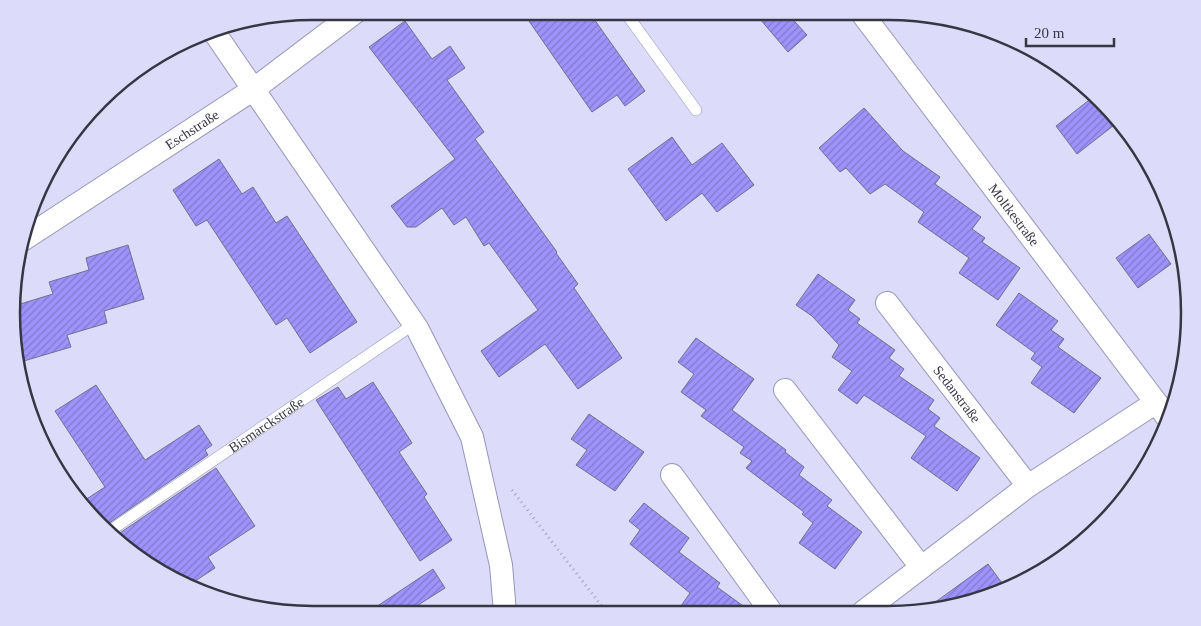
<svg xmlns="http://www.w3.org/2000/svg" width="1201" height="626" font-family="'Times New Roman',serif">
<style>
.building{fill:url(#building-hatch);stroke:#706f91}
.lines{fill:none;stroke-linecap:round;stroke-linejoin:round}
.lane-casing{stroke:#9695b8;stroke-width:12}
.street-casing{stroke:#9695b8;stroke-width:24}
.path{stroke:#a2a1bb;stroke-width:3;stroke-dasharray:1 4;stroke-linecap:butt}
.lane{stroke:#fff;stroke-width:11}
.street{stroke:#fff;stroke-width:22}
.labels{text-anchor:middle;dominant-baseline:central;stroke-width:4.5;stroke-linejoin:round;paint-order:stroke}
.street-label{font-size:14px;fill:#363645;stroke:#dcdbfa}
.rim{fill:none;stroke:#363645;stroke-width:2.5}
</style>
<defs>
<pattern id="building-hatch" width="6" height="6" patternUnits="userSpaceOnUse" patternTransform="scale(1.25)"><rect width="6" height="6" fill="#9d93fb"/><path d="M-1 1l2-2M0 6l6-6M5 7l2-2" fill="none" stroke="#8179cd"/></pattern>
</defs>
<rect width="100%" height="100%" fill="#dcdbfa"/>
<g class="building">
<path d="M522,11L589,12L645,91L625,106L617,95L592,112Z"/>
<path d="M754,12H786L807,35L788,52Z"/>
<path d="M405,21L432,59L450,46L465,68L447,80L484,132L475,139L557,252L556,253L578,284L574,288L622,358L578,389L545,344L499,377L481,351L538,310L489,243L484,246L466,217L454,225L442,208L416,227H407L391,206L455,159L369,47Z"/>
<path d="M1093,97L1108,109L1118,122L1077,154L1056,126Z"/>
<path d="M864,108L903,151L940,177L935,184L981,217L972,229L985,238L982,242L1020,268L998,300L959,273L969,258L918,222L924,212L885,184L870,194L846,168L840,172L819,148Z"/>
<path d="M672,137L692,165L722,143L754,185L717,212L702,193L666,221L628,169Z"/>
<path d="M219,159L242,194L253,187L276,223L287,216L357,322L310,353L287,318L276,325L207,220L196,226L173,190Z"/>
<path d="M1149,234L1171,264L1138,288L1116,258Z"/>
<path d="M128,245L144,299L104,311L107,323L67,335L71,347L17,363L14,352L17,305L53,294L49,282L89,270L86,258Z"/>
<path d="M818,274L855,300L848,310L860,319L857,323L895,350L889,358L904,369L899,376L934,400L928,409L940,418L934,426L980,458L957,491L911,458L926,436L864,395L857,404L838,390L852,371L832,357L839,345L812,316L796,305Z"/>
<path d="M1019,293L1058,321L1051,330L1064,339L1058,347L1101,378L1074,413L1031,383L1042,367L1031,359L1035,353L996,325Z"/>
<path d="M696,338L754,379L732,410L786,450L785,452L804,467L799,475L832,500L827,506L862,532L835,569L799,543L813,523L802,514L804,512L746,468L752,461L740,453L744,447L701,416L706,410L681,392L694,374L678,362Z"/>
<path d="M373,382L412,443L399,452L427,494L424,497L452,540L420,561L316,400L338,387L346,399Z"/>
<path d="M96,385L145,460L199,425L212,445L205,450L208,455L102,528L82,502L105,487L55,411Z"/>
<path d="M589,414L644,452L615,491L576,465L587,450L571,439Z"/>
<path d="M216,468L255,526L208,557L215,568L189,585L179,584L114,537Z"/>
<path d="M644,503L689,538L679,552L720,583L717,587L753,613H676L690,593L630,544L640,530L629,521Z"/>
<path d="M988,564L1007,590L923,612V611Z"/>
<path d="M433,569L445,588L404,614H381L376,607Z"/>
</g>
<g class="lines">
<defs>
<g id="lane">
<path d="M625,12L696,110"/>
<path id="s1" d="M108,532L414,324"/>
</g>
<g id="street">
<path id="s2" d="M861,12L1167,417"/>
<path d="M212,29L417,328L472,437L501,565L505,613"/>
<path id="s3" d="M21,241L254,89L357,11"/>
<path id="s4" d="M887,303L1028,486"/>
<path d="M785,390L921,567"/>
<path d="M672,475L772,613"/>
<path d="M863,612L1028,486L1155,403"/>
</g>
</defs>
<use href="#lane" class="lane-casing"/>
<use href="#street" class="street-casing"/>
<path class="path" d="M512,490L607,613"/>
<use href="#lane" class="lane"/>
<use href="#street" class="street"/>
</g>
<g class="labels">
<g class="street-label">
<text stroke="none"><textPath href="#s3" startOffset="204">Eschstraße</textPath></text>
<text stroke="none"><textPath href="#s2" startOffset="254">Moltkestraße</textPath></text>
<text stroke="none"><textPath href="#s4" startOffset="115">Sedanstraße</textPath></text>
<text stroke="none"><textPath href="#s1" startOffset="191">Bismarckstraße</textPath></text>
</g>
</g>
<path d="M0 0H1201V626H0ZM313 20H888A293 293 0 0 1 1181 313V313A293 293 0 0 1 888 606H313A293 293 0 0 1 20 313V313A293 293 0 0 1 313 20Z" fill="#dcdbfa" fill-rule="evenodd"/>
<path class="rim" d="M313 20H888A293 293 0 0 1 1181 313V313A293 293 0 0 1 888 606H313A293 293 0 0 1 20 313V313A293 293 0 0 1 313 20Z"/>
<path d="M1026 38v8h88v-8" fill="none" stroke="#363645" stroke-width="2.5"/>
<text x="1034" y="38" font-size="15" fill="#363645" stroke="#dcdbfa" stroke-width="4" paint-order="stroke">20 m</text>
</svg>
